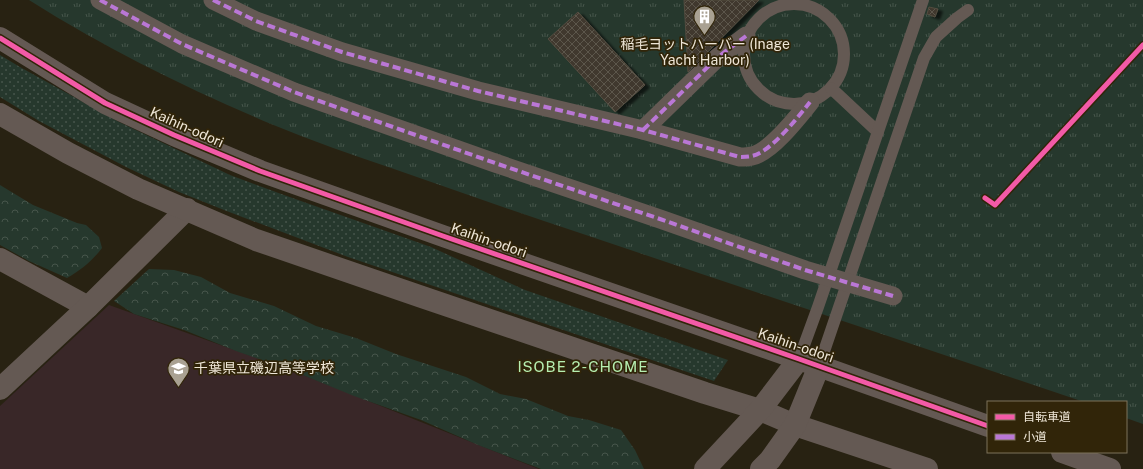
<svg xmlns="http://www.w3.org/2000/svg" width="1143" height="469" font-family="'Public Sans','Noto Sans JP',sans-serif">
<style>
.education{fill:#392728}
.grass{fill:url(#grass-dots)}
.forest{fill:url(#forest-crowns)}
.park{fill:url(#park-tufts)}
.building{fill:url(#building-cross-hatch);stroke:#534c40;filter:url(#shadow)}
.lines{fill:none;stroke-linecap:round;stroke-linejoin:round}
.service{stroke:#645953;stroke-width:12}
.pedestrian{stroke:#645953;stroke-width:19}
.minor{stroke:#645953;stroke-width:22}
.tertiary{stroke:#645953;stroke-width:22}
.quiet{stroke:#ba77d6;stroke-width:4;stroke-dasharray:8 4;stroke-linecap:butt}
.cycleway-casing{stroke:#312509;stroke-width:8}
.cycleway{stroke:#f35aa7;stroke-width:5}
.labels{text-anchor:middle;dominant-baseline:central;stroke-width:3.5;stroke-linejoin:round;paint-order:stroke}
.poi-label{font-size:14px;fill:#eee6d7;stroke:#312509}
.street-label{font-size:14px;fill:#eee6d7;stroke:#312509}
.neighbourhood-label{font-size:15px;letter-spacing:1px;fill:#b6eeb1;stroke:#312509}
</style>
<defs>
<pattern id="grass-dots" width="8" height="8" patternUnits="userSpaceOnUse"><rect width="8" height="8" fill="#26382d"/><path d="M2 2h.1M6 6h.1" fill="none" stroke="#46554b" stroke-width="1.8" stroke-linecap="round"/></pattern>
<pattern id="forest-crowns" width="20" height="18" patternUnits="userSpaceOnUse"><rect width="20" height="18" fill="#26382d"/><path d="M2 6a3 3 0 1 1 6 0M12 15a3 3 0 1 1 6 0" fill="none" stroke="#46554b"/></pattern>
<pattern id="park-tufts" width="24" height="20" patternUnits="userSpaceOnUse"><rect width="24" height="20" fill="#26382d"/><path d="M3 7l-1-3M5 7V3M7 7l1-3M15 17l-1-3M17 17v-4M19 17l1-3" fill="none" stroke="#46554b"/></pattern>
<pattern id="building-cross-hatch" width="8" height="8" patternUnits="userSpaceOnUse"><rect width="8" height="8" fill="#40392d"/><path d="M0 0l8 8M0 8l8-8" fill="none" stroke="#5c564b"/></pattern>
<filter id="shadow"><feDropShadow dx="4.5" dy="2.5" stdDeviation="1" flood-color="#0009"/></filter>
</defs>
<rect width="100%" height="100%" fill="#282212"/>
<path class="education" d="M109,305L293,371L539,469H0V406Z"/>
<path class="grass" d="M0,55L20,67L119,122L230,175L284,195L431,247L525,290L728,360L714,381L348,257L224,210L179,192L126,167L39,121L0,97Z"/>
<g class="forest">
<path d="M0,185L33,205L77,223L86,225L99,237L102,248C92,261 81,270 67,278L29,261L0,245Z"/>
<path d="M149,269L174,270L201,277L230,293L274,306L316,326L356,338L396,354L466,377L500,394L526,399L568,416L589,420L621,430L635,450L644,469H541L478,445L421,420L354,396L293,371L236,351L184,330L134,314L114,301Z"/>
</g>
<path class="park" d="M29,0H1143V424L1126,418V402H1084C915,345 746,289 577,232C516,212 455,190 394,169C353,155 312,141 271,124C188,89 105,48 29,0Z"/>
<g class="building">
<path d="M684,0H759L688,72Z"/>
<path d="M929,7L938,9L935,17L927,14Z"/>
<path d="M578,12L645,85L615,112L548,39Z"/>
</g>
<g class="lines">
<g class="service">
<circle cx="794" cy="54" r="50"/>
<path d="M831,88L878,132"/>
<path d="M799,359L818,307L923,0"/>
<path d="M819,366L924,58L936,37L957,18L968,10"/>
</g>
<g class="pedestrian">
<path d="M100,0L182,44L294,92L495,163L660,219L805,270L893,296"/>
<path d="M213,0L256,21L342,52L478,91L643,130L740,157C744,157 748,157 752,156C771,152 798,117 810,102"/>
<path d="M643,130L718,57L746,36"/>
</g>
<g class="minor">
<path d="M0,259L88,307"/>
<path d="M0,389L88,307L187,209"/>
</g>
<g class="tertiary">
<path d="M0,38L105,103L174,135L260,171L443,236L799,359L988,426"/>
<path d="M0,114L68,153L138,189L256,240L422,297L705,393L760,410L795,425L927,469"/>
<path d="M1062,452L1110,469"/>
<path d="M705,469L760,410L799,359"/>
<path d="M761,469L770,460L795,425L819,366"/>
</g>
<g class="quiet">
<path d="M100,0L182,44L294,92L495,163L660,219L805,270L893,296"/>
<path d="M213,0L256,21L342,52L478,91L643,130L740,157C744,157 748,157 752,156C771,152 798,117 810,102"/>
<path d="M643,130L718,57L746,36"/>
</g>
<defs>
<g id="cycleway">
<path d="M0,38L105,103L174,135L260,171L443,236L799,359L988,426"/>
<path d="M985,198L995,205L1143,45"/>
</g>
</defs>
<use href="#cycleway" class="cycleway-casing"/>
<use href="#cycleway" class="cycleway"/>
</g>
<defs>
<symbol id="building-pin" viewBox="-11 -11 22 30"><path d="M0 17L-7.5 6A9.5 9.5 0 1 1 7.5 6Z" fill="#a9a192" stroke="#312509"/><path d="M-4-6H4V6H1V3H-1V6H-4ZM-2.5-4.3h1.7v1.8h-1.7ZM.8-4.3h1.7v1.8H.8ZM-2.5-1h1.7V.8h-1.7ZM.8-1h1.7V.8H.8Z" fill="#fff"/></symbol>
<symbol id="school-pin" viewBox="-11 -11 22 30"><path d="M0 17L-7.5 6A9.5 9.5 0 1 1 7.5 6Z" fill="#a9a192" stroke="#312509"/><path d="M0-5L7-2L0 1L-7-2ZM-4 1L0 2.5L4 1V4Q0 6-4 4Z" fill="#fff"/></symbol>
</defs>
<g fill-rule="evenodd">
<use href="#building-pin" x="692" y="4" width="25" height="34"/>
<use href="#school-pin" x="166" y="356" width="25" height="34"/>
</g>
<g class="labels">
<g class="poi-label">
<text x="705" y="44">稲毛ヨットハーバー (Inage<tspan x="705" dy="16">Yacht Harbor)</tspan></text>
<text x="194" y="368" text-anchor="start">千葉県立磯辺高等学校</text>
</g>
<g class="street-label">
<text transform="translate(187 127) rotate(24)">Kaihin-odori</text>
<text transform="translate(489 240) rotate(19)">Kaihin-odori</text>
<text transform="translate(796 345) rotate(19)">Kaihin-odori</text>
</g>
<g class="neighbourhood-label">
<text x="583" y="366">ISOBE 2-CHOME</text>
</g>
</g>
<rect x="987" y="401" width="140" height="52" fill="#312509" stroke="#7d725b"/>
<rect x="995" y="414" width="20" height="6" fill="#f35aa7" stroke="#7d725b"/>
<text x="1023" y="421" font-size="12" fill="#eee6d7">自転車道</text>
<rect x="995" y="434" width="20" height="6" fill="#ba77d6" stroke="#7d725b"/>
<text x="1023" y="441" font-size="12" fill="#eee6d7">小道</text>
</svg>
